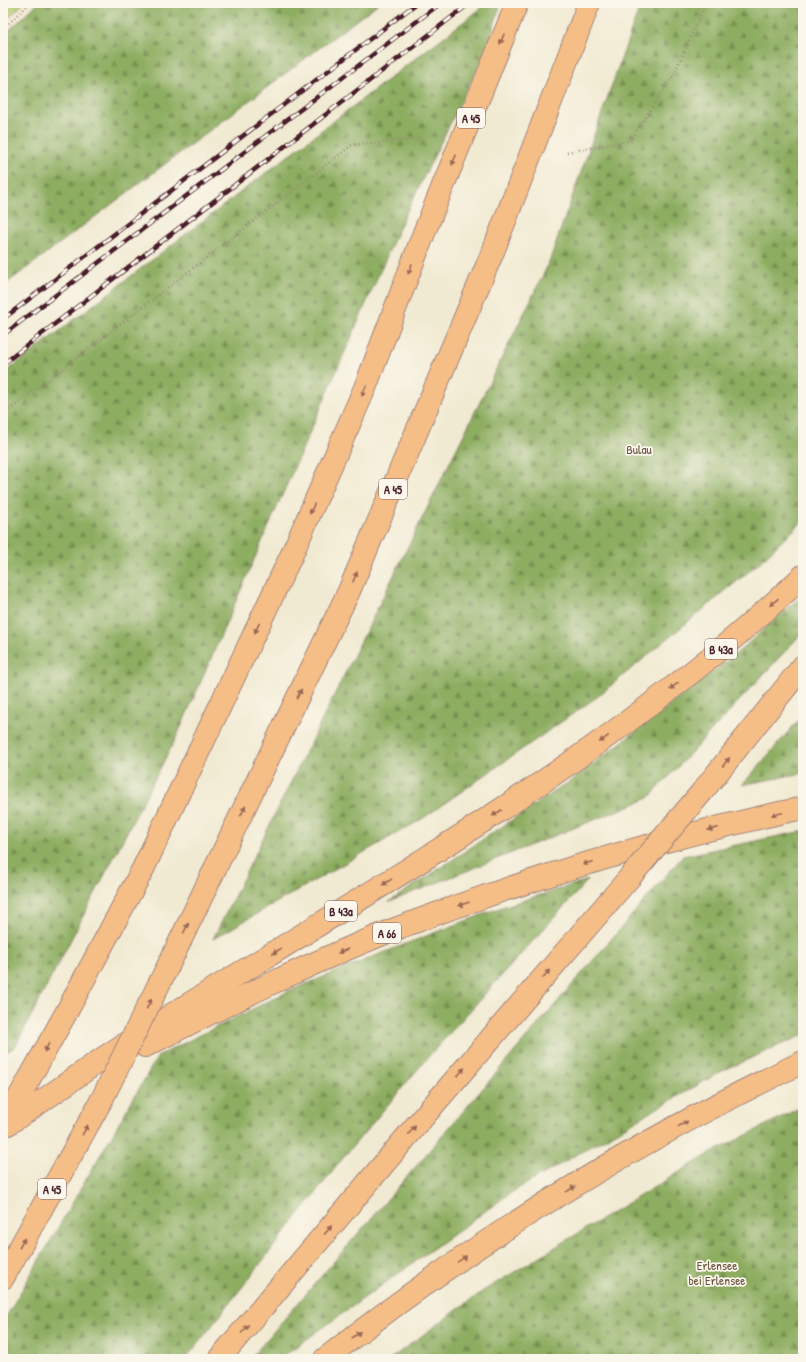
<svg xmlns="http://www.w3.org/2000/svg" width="806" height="1362" font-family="'Patrick Hand',sans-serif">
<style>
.green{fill:url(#green-dots);stroke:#7e744c}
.forest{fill:url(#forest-firs);stroke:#6c6646}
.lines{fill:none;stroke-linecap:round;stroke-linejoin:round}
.highway-casing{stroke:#9e847e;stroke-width:24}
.path{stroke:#9e847e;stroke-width:2.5;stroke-dasharray:1 3;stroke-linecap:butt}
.highway{stroke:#f6be87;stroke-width:22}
.rail-casing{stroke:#4a1f2b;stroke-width:4.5}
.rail{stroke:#fbf7ec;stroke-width:3;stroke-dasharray:9;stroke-linecap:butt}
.highway-bridge-casing{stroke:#9e847e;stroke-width:24;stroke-linecap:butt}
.highway-bridge{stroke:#f6be87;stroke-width:22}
.oneway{fill:#976754}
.labels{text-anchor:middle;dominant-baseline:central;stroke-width:3.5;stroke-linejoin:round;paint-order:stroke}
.shield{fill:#fbf7ec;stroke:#7f6065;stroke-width:1}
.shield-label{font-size:12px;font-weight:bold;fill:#4a1f2b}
.park-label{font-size:13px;fill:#69523f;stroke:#fbf7ec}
</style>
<defs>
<pattern id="green-dots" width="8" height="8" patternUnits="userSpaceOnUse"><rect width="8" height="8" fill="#b2c96e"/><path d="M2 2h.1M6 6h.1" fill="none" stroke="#9bac5f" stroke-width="1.8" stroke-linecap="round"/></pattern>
<pattern id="forest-firs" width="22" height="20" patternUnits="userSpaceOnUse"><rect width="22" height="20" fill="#8dad61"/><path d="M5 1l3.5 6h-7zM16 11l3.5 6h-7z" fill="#758c50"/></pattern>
</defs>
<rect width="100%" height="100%" fill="#fbf7ec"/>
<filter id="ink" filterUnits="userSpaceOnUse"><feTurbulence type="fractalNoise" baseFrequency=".025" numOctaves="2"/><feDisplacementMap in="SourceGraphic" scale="8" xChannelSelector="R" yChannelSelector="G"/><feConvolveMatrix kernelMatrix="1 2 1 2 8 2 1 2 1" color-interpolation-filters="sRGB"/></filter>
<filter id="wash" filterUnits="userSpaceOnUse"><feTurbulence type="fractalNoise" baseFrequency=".012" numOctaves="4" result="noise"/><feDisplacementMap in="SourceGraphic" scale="16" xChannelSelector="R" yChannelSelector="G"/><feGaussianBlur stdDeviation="0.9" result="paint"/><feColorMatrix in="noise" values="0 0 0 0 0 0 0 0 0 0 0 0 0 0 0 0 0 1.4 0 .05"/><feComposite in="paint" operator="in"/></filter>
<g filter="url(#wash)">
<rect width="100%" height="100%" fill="#f1ead2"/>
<path class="green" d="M3,3H24L3,23Z"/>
<g class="forest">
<path d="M38,3H379L3,286V36Z"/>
<path d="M488,3H501L487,49L403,219L177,736L15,1047L3,1054V374Z"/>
<path d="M641,3H803V521L758,564L597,697L422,819L213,939L548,265Z"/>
<path d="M803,594V632L649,798L389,902L572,780L736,654Z"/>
<path d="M803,715V773L742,785Z"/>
<path d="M803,831V1035L722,1071L512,1192L279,1359H250L683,856Z"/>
<path d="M588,880L430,1055L343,1158L186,1359H3V1322L158,1056L291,990L400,946L502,907Z"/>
<path d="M803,1106V1359H390L483,1291L704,1157Z"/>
</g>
</g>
<g filter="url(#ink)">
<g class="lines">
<defs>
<g id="highway">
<path d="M702,792L803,666"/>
<path d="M169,964L349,591L494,249L589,3"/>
<path d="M145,1046C228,1004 311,962 398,928C529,878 665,837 803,808"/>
<path d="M6,1125C43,1102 77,1075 114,1051C163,1019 214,989 263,959C451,843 642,729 803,576"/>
<path d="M3,1126L66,1013L143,869L292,554L365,388L424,233L517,3"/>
<path d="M3,1278L101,1101"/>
<path d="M219,1359L436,1102L630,877"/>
<path d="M325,1359C472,1243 634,1142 803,1062"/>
</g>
</defs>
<use href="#highway" class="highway-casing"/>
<g class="path">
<path d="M3,29L30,3"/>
<path d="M567,152L630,141L673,76L706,3"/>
<path d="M3,415L352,145L420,139"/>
</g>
<use href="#highway" class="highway"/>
<defs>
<g id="rail">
<path d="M3,319L417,3"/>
<path d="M3,335L441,3"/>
<path d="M3,364L470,3"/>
</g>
</defs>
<use href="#rail" class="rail-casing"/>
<use href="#rail" class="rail"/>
<defs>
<g id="highway-bridge">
<path d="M630,877L702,792"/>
<path d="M101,1101L169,964"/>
</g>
</defs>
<use href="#highway-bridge" class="highway-bridge-casing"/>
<use href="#highway-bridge" class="highway-bridge"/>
</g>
<defs><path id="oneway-solid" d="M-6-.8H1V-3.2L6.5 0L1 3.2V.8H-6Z"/></defs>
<g class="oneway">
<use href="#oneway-solid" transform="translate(502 39) rotate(112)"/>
<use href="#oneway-solid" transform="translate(454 160) rotate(112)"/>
<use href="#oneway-solid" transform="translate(410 269) rotate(111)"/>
<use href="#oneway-solid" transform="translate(364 391) rotate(113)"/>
<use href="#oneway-solid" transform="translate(312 509) rotate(114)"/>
<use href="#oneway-solid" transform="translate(355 577) rotate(-67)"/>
<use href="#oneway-solid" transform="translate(774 602) rotate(139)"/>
<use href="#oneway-solid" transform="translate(257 628) rotate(115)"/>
<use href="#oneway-solid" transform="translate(674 686) rotate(142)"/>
<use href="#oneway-solid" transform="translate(299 694) rotate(-64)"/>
<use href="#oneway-solid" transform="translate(604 739) rotate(144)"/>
<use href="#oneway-solid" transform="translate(726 762) rotate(-51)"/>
<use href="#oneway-solid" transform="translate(243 811) rotate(-64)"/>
<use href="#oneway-solid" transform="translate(497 813) rotate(147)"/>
<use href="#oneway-solid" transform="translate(777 814) rotate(168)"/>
<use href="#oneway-solid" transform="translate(713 829) rotate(166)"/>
<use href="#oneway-solid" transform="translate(588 863) rotate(163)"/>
<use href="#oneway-solid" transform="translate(387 882) rotate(148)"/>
<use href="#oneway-solid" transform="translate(464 904) rotate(160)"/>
<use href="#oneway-solid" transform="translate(186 928) rotate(-64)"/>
<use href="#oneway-solid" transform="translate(277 951) rotate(148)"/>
<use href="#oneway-solid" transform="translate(343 951) rotate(157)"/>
<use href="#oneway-solid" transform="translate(546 974) rotate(-49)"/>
<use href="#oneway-solid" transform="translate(149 1004) rotate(-63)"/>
<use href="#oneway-solid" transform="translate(47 1047) rotate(119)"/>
<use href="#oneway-solid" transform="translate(461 1072) rotate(-49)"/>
<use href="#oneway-solid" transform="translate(683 1124) rotate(-29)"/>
<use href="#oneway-solid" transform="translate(85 1130) rotate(-61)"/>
<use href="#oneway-solid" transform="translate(412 1130) rotate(-50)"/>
<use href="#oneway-solid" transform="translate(571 1189) rotate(-31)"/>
<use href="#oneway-solid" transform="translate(328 1230) rotate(-50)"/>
<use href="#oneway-solid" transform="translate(22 1243) rotate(-61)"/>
<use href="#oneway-solid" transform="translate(462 1259) rotate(-34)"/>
<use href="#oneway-solid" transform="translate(245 1329) rotate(-50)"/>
<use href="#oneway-solid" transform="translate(356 1335) rotate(-37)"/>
</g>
</g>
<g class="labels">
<g class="shield">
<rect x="457" y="108" width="28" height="20" rx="3"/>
<rect x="379" y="479" width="28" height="20" rx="3"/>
<rect x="705" y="639" width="32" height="20" rx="3"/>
<rect x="325" y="901" width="32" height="20" rx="3"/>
<rect x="373" y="923" width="28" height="20" rx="3"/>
<rect x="38" y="1179" width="28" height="20" rx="3"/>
</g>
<g class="shield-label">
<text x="471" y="118">A 45</text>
<text x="393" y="489">A 45</text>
<text x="721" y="649">B 43a</text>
<text x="341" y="911">B 43a</text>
<text x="387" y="933">A 66</text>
<text x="52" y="1189">A 45</text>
</g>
<g class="park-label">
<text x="639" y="449">Bulau</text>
<text x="717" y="1265">Erlensee<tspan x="717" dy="15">bei Erlensee</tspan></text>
</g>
</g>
<rect width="806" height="1362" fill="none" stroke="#fbf7ec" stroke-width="16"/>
</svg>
